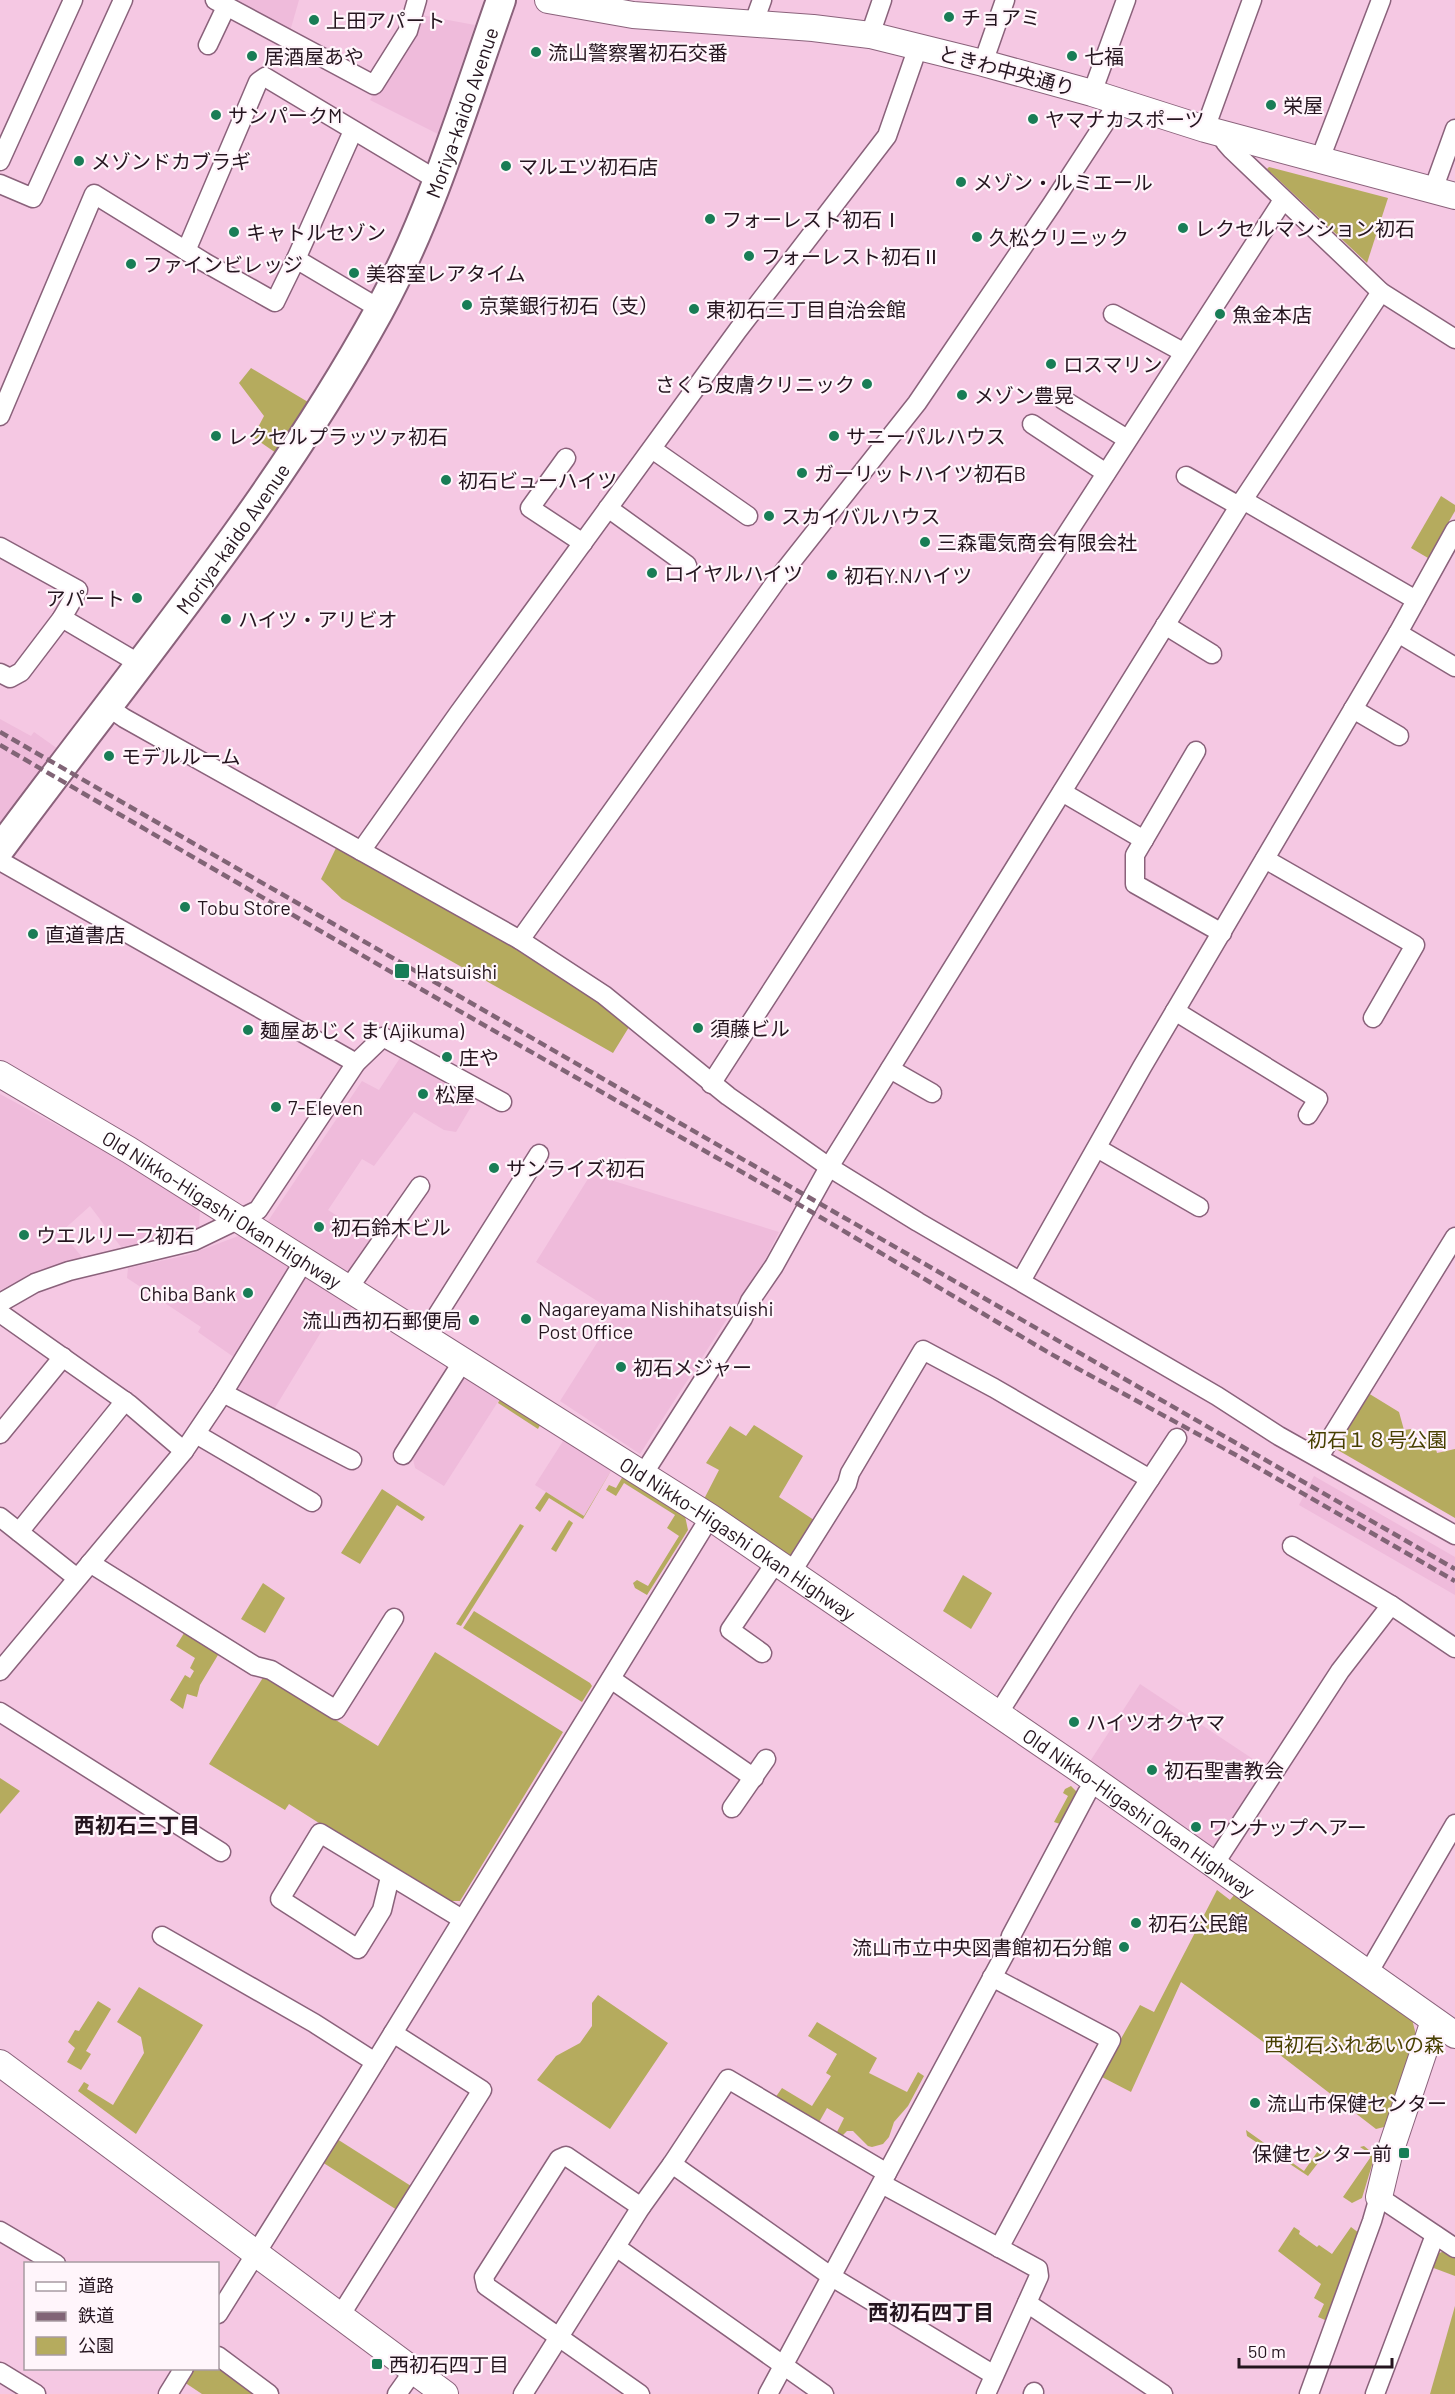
<svg xmlns="http://www.w3.org/2000/svg" width="1455" height="2394" font-family="Barlow,'Noto Sans JP',sans-serif">
<style>
.built{fill:#efbbdb}
.green{fill:#b5ab5e}
.lines{fill:none;stroke-linecap:round;stroke-linejoin:round}
.street-casing{stroke:#8a627b;stroke-width:21}
.secondary-casing{stroke:#8a627b;stroke-width:28}
.primary-casing{stroke:#8a627b;stroke-width:32}
.street{stroke:#fff;stroke-width:18}
.secondary{stroke:#fff;stroke-width:26}
.primary{stroke:#fff;stroke-width:28}
.rail{stroke:#816476;stroke-width:4.5;stroke-dasharray:9 4.5;stroke-linecap:butt}
.poi-dot{fill:#197d56;stroke:#fff5fb;stroke-width:2}
.labels{text-anchor:middle;dominant-baseline:central;stroke-width:4.5;stroke-linejoin:round;paint-order:stroke}
.poi-label{font-size:20px;fill:#25151f;stroke:#fff5fb;text-anchor:start}
.street-label{font-size:20px;fill:#25151f;stroke:#fff5fb}
.park-label{font-size:20px;fill:#473f00;stroke:#fff5fb}
.neighbourhood-label{font-size:21px;font-weight:bold;fill:#25151f;stroke:#fff5fb}
</style>
<rect width="100%" height="100%" fill="#f5c8e3"/>
<g class="built">
<path d="M225,0H299L289,35Z"/>
<path d="M421,15L475,25L438,134L370,100L416,29Z"/>
<path d="M0,719L31,736L34,732L58,749L0,825Z"/>
<path d="M400,1058L475,1100L456,1132L444,1130L414,1112L374,1166L362,1159L328,1210L374,1239L352,1271L344,1272L266,1224L362,1081L379,1090Z"/>
<path d="M0,1094L66,1130L65,1123L200,1208L199,1228L170,1238L121,1247L90,1206L61,1232L82,1257L34,1273L0,1290Z"/>
<path d="M591,1174L779,1232L765,1260L640,1454L560,1401L616,1313L536,1262Z"/>
<path d="M241,1235L288,1263L290,1271L235,1358L198,1332L201,1327L127,1278L128,1268L188,1255Z"/>
<path d="M305,1274L354,1304L340,1325L329,1319L273,1411L236,1392L234,1388Z"/>
<path d="M469,1376L501,1397L444,1486L415,1468L412,1454L460,1379Z"/>
<path d="M565,1438L612,1469L584,1516L535,1485Z"/>
<path d="M1314,1476L1455,1557V1595L1299,1505Z"/>
<path d="M1140,1684L1268,1769L1217,1849L1212,1850L1089,1763Z"/>
</g>
<g class="green">
<path d="M1269,167L1388,198L1367,263L1267,169Z"/>
<path d="M251,368L308,402L276,453L253,437L264,416L239,383Z"/>
<path d="M1441,496L1455,505V511L1428,558L1411,548Z"/>
<path d="M336,848C437,902 543,952 629,1027L613,1053L342,899L321,879Z"/>
<path d="M1368,1393L1399,1412L1404,1430L1411,1429L1415,1443L1433,1439L1437,1453L1455,1449V1518L1336,1449Z"/>
<path d="M501,1397L541,1423L538,1429L498,1403Z"/>
<path d="M754,1425L803,1456L779,1497L817,1522L797,1556L789,1557L703,1501L719,1470L706,1463L730,1426L746,1436Z"/>
<path d="M612,1469L583,1519L549,1498L540,1512L535,1508L546,1492L584,1516Z"/>
<path d="M623,1476L685,1516L688,1530L647,1595L635,1588L633,1583L637,1580L648,1586L679,1536L667,1528L675,1515L624,1483L616,1496L606,1490L609,1485L616,1488Z"/>
<path d="M382,1489L425,1517L422,1521L397,1505L360,1564L341,1553Z"/>
<path d="M569,1520L573,1523L556,1552L551,1549Z"/>
<path d="M520,1524L524,1526L461,1626L456,1624Z"/>
<path d="M963,1575L992,1593L971,1629L943,1611Z"/>
<path d="M263,1583L285,1598L265,1633L241,1619Z"/>
<path d="M474,1611L590,1683L592,1686L582,1702L463,1628Z"/>
<path d="M186,1630L218,1651V1655L200,1685L197,1697L187,1694L183,1709L170,1700L185,1675L190,1678L194,1671L190,1668L195,1658L176,1646Z"/>
<path d="M435,1652L563,1732L460,1901H442L289,1804L285,1810L209,1764L264,1676L378,1746Z"/>
<path d="M0,1778L20,1791L0,1814Z"/>
<path d="M1071,1786L1077,1792L1060,1824L1054,1822L1068,1796L1063,1793L1065,1789Z"/>
<path d="M1217,1890L1230,1900L1234,1895L1412,2019L1416,2035L1384,2127L1376,2129L1262,2041L1181,1982L1131,2092L1100,2076L1140,2005L1154,2012Z"/>
<path d="M139,1987L203,2025L136,2134L78,2091L84,2082L89,2085L87,2089L113,2105L144,2053L141,2037L117,2022Z"/>
<path d="M598,1995L668,2043L610,2129L537,2080L556,2056L580,2043L592,2026V2003Z"/>
<path d="M98,2001L111,2009L86,2051L91,2054L81,2070L67,2062L75,2048L68,2042L75,2030L79,2031Z"/>
<path d="M817,2022L877,2058L869,2073L907,2092L918,2072L924,2076L908,2106L894,2122L889,2137L883,2144L872,2147L868,2146L853,2131H847L841,2137L836,2134L844,2118L827,2108L818,2124L775,2098L782,2088L812,2106L831,2076L826,2073L837,2054L808,2036Z"/>
<path d="M1246,2130L1304,2171L1320,2148L1324,2151L1325,2154L1308,2176L1247,2136Z"/>
<path d="M337,2139L411,2186L397,2210L322,2162Z"/>
<path d="M1364,2146L1375,2155L1362,2198L1352,2203L1343,2197L1370,2158L1369,2153L1360,2147Z"/>
<path d="M1294,2227L1300,2231L1299,2234L1317,2247L1319,2245L1332,2254L1351,2227L1359,2233L1328,2318L1325,2320L1318,2317L1324,2304L1314,2298L1321,2284L1278,2251Z"/>
<path d="M1445,2251L1455,2258V2276L1431,2267L1436,2254Z"/>
<path d="M1455,2306V2394H1430Z"/>
<path d="M218,2367L255,2394H202L184,2382L193,2369L218,2368Z"/>
</g>
<g class="lines">
<defs>
<g id="street">
<path d="M215,0L374,85L408,31L417,0"/>
<path d="M753,25L762,0"/>
<path d="M870,35L882,0"/>
<path d="M208,45L226,7"/>
<path d="M983,63L1005,0"/>
<path d="M1092,93L1126,0"/>
<path d="M1205,129L1252,0"/>
<path d="M1226,135L1225,142L1232,150L1381,292L1455,339"/>
<path d="M1320,159L1381,0"/>
<path d="M0,161L73,0"/>
<path d="M0,184L33,198L123,0"/>
<path d="M1433,190L1455,129"/>
<path d="M186,251L258,82L265,77L437,180"/>
<path d="M296,259L353,131"/>
<path d="M1113,314L1183,352"/>
<path d="M1062,399L1127,439"/>
<path d="M0,416L94,194L204,262L275,302L296,259L380,309"/>
<path d="M1032,424L1106,473"/>
<path d="M652,449L748,516"/>
<path d="M566,458L530,508L583,543"/>
<path d="M1186,476L1239,506"/>
<path d="M1243,500L1416,600"/>
<path d="M608,508L687,565"/>
<path d="M0,547L78,590L62,618L140,664"/>
<path d="M1165,625L1212,654"/>
<path d="M1398,633L1455,667"/>
<path d="M0,673L10,678L21,672L62,618"/>
<path d="M107,706L124,718L520,940L604,995L728,1096L829,1167L918,1222L1217,1396L1279,1436L1455,1535"/>
<path d="M1353,709L1399,736"/>
<path d="M1196,751L1135,855V884L1222,933"/>
<path d="M1062,792L1144,840"/>
<path d="M361,851L458,714L738,330L887,136L918,47"/>
<path d="M1265,859L1415,945L1373,1018"/>
<path d="M0,861L356,1063"/>
<path d="M520,940L777,580L917,403L1052,204L1110,115L1116,100"/>
<path d="M1175,1011L1318,1099L1308,1115"/>
<path d="M890,1069L932,1093"/>
<path d="M711,1084L1283,200"/>
<path d="M1097,1148L1199,1207"/>
<path d="M1021,1281L1142,1067L1398,633L1455,530"/>
<path d="M348,1289L420,1186"/>
<path d="M0,1303L35,1283L69,1271L194,1241L258,1210L356,1063L383,1037L502,1102"/>
<path d="M0,1313L129,1404L184,1451"/>
<path d="M424,1336L539,1154"/>
<path d="M223,1393L352,1460"/>
<path d="M0,1434L63,1357"/>
<path d="M196,1434L312,1502"/>
<path d="M403,1455L463,1361"/>
<path d="M1319,1457L1455,1237"/>
<path d="M642,1476L743,1318L750,1301L774,1266L829,1167L1243,500L1381,292"/>
<path d="M0,1517L77,1578"/>
<path d="M19,1532L125,1401"/>
<path d="M1292,1546L1391,1605"/>
<path d="M90,1563L255,1666L271,1670L336,1710L394,1618"/>
<path d="M791,1573L847,1484L850,1473L923,1350L994,1388L1150,1479"/>
<path d="M762,1653L730,1630L776,1562"/>
<path d="M0,1671L184,1451L223,1393L304,1261"/>
<path d="M611,1679L754,1778"/>
<path d="M0,1712L221,1852"/>
<path d="M998,1714L1065,1608L1177,1438"/>
<path d="M732,1808L766,1759"/>
<path d="M1213,1866L1340,1671L1391,1605L1455,1648"/>
<path d="M390,1877L382,1910L358,1949L280,1899L320,1833L462,1919"/>
<path d="M162,1936L314,2023L375,2062"/>
<path d="M1367,1975L1455,1824"/>
<path d="M992,1977L1111,2040L999,2248"/>
<path d="M672,2164L832,2277L994,2375"/>
<path d="M882,2184L1038,2269L1039,2276L986,2394"/>
<path d="M0,2231L56,2264"/>
<path d="M616,2247L824,2394"/>
<path d="M1027,2303L1163,2394"/>
<path d="M218,2314L358,2090L710,1517"/>
<path d="M340,2316L482,2090L393,2033"/>
<path d="M218,2356L269,2394"/>
<path d="M0,2372L36,2394"/>
<path d="M168,2394L184,2368"/>
<path d="M397,2394L414,2370"/>
<path d="M523,2394L641,2207L672,2164L728,2079L887,2173"/>
<path d="M640,2394L486,2286L484,2277L559,2159L566,2156L641,2207"/>
<path d="M768,2394L1007,1950L1011,1936L1087,1793L1095,1781"/>
<path d="M1033,2394L1034,2392"/>
<path d="M1309,2394L1372,2221L1379,2197L1455,2248"/>
<path d="M1375,2394L1435,2235"/>
</g>
<g id="secondary">
<path d="M548,0L633,15L813,28L870,35L983,63L1092,93L1205,129L1455,196"/>
<path id="s1" d="M0,1074L129,1150L710,1517L1080,1770L1455,2035"/>
<path d="M0,2063L445,2394"/>
<path d="M1379,2197L1389,2155L1434,2021"/>
</g>
<g id="primary">
<path id="s2" d="M0,849C130,673 273,504 379,311C432,213 464,105 501,0"/>
</g>
</defs>
<use href="#street" class="street-casing"/>
<use href="#secondary" class="secondary-casing"/>
<use href="#primary" class="primary-casing"/>
<use href="#street" class="street"/>
<use href="#secondary" class="secondary"/>
<use href="#primary" class="primary"/>
<g class="rail">
<path d="M0,732L1455,1569"/>
<path d="M0,745L398,976L805,1208L1051,1354L1236,1455L1455,1581"/>
</g>
</g>
<g class="poi-dot">
<circle cx="949" cy="17" r="6"/>
<circle cx="314" cy="20" r="6"/>
<circle cx="536" cy="52" r="6"/>
<circle cx="252" cy="56" r="6"/>
<circle cx="1072" cy="56" r="6"/>
<circle cx="1271" cy="105" r="6"/>
<circle cx="216" cy="115" r="6"/>
<circle cx="1033" cy="119" r="6"/>
<circle cx="79" cy="161" r="6"/>
<circle cx="506" cy="166" r="6"/>
<circle cx="961" cy="182" r="6"/>
<circle cx="710" cy="219" r="6"/>
<circle cx="1183" cy="228" r="6"/>
<circle cx="234" cy="232" r="6"/>
<circle cx="977" cy="237" r="6"/>
<circle cx="749" cy="256" r="6"/>
<circle cx="131" cy="264" r="6"/>
<circle cx="354" cy="273" r="6"/>
<circle cx="467" cy="305" r="6"/>
<circle cx="694" cy="309" r="6"/>
<circle cx="1220" cy="314" r="6"/>
<circle cx="1051" cy="364" r="6"/>
<circle cx="867" cy="384" r="6"/>
<circle cx="962" cy="395" r="6"/>
<circle cx="216" cy="436" r="6"/>
<circle cx="834" cy="436" r="6"/>
<circle cx="802" cy="473" r="6"/>
<circle cx="446" cy="480" r="6"/>
<circle cx="769" cy="516" r="6"/>
<circle cx="925" cy="542" r="6"/>
<circle cx="652" cy="573" r="6"/>
<circle cx="832" cy="575" r="6"/>
<circle cx="137" cy="598" r="6"/>
<circle cx="226" cy="619" r="6"/>
<circle cx="109" cy="756" r="6"/>
<circle cx="185" cy="907" r="6"/>
<circle cx="33" cy="934" r="6"/>
<rect x="394" y="963" width="16" height="16" rx="3"/>
<circle cx="698" cy="1028" r="6"/>
<circle cx="248" cy="1030" r="6"/>
<circle cx="447" cy="1057" r="6"/>
<circle cx="423" cy="1094" r="6"/>
<circle cx="276" cy="1107" r="6"/>
<circle cx="494" cy="1168" r="6"/>
<circle cx="319" cy="1227" r="6"/>
<circle cx="24" cy="1235" r="6"/>
<circle cx="248" cy="1293" r="6"/>
<circle cx="526" cy="1319" r="6"/>
<circle cx="474" cy="1320" r="6"/>
<circle cx="621" cy="1367" r="6"/>
<circle cx="1074" cy="1722" r="6"/>
<circle cx="1152" cy="1770" r="6"/>
<circle cx="1196" cy="1827" r="6"/>
<circle cx="1136" cy="1923" r="6"/>
<circle cx="1124" cy="1947" r="6"/>
<circle cx="1255" cy="2103" r="6"/>
<rect x="1398" y="2147" width="12" height="12" rx="3"/>
<rect x="371" y="2358" width="12" height="12" rx="3"/>
</g>
<g class="labels">
<g class="poi-label">
<text x="961" y="17">チョアミ</text>
<text x="326" y="20">上田アパート</text>
<text x="548" y="52">流山警察署初石交番</text>
<text x="264" y="56">居酒屋あや</text>
<text x="1084" y="56">七福</text>
<text x="1283" y="105">栄屋</text>
<text x="228" y="115">サンパークM</text>
<text x="1045" y="119">ヤマナカスポーツ</text>
<text x="91" y="161">メゾンドカブラギ</text>
<text x="518" y="166">マルエツ初石店</text>
<text x="973" y="182">メゾン・ルミエール</text>
<text x="722" y="219">フォーレスト初石Ⅰ</text>
<text x="1195" y="228">レクセルマンション初石</text>
<text x="246" y="232">キャトルセゾン</text>
<text x="989" y="237">久松クリニック</text>
<text x="761" y="256">フォーレスト初石Ⅱ</text>
<text x="143" y="264">ファインビレッジ</text>
<text x="366" y="273">美容室レアタイム</text>
<text x="479" y="305">京葉銀行初石（支）</text>
<text x="706" y="309">東初石三丁目自治会館</text>
<text x="1232" y="314">魚金本店</text>
<text x="1063" y="364">ロスマリン</text>
<text x="855" y="384" text-anchor="end">さくら皮膚クリニック</text>
<text x="974" y="395">メゾン豊晃</text>
<text x="228" y="436">レクセルプラッツァ初石</text>
<text x="846" y="436">サニーパルハウス</text>
<text x="814" y="473">ガーリットハイツ初石B</text>
<text x="458" y="480">初石ビューハイツ</text>
<text x="781" y="516">スカイバルハウス</text>
<text x="937" y="542">三森電気商会有限会社</text>
<text x="664" y="573">ロイヤルハイツ</text>
<text x="844" y="575">初石Y.Nハイツ</text>
<text x="125" y="598" text-anchor="end">アパート</text>
<text x="238" y="619">ハイツ・アリビオ</text>
<text x="121" y="756">モデルルーム</text>
<text x="197" y="907">Tobu Store</text>
<text x="45" y="934">直道書店</text>
<text x="416" y="971">Hatsuishi</text>
<text x="710" y="1028">須藤ビル</text>
<text x="260" y="1030">麺屋あじくま (Ajikuma)</text>
<text x="459" y="1057">庄や</text>
<text x="435" y="1094">松屋</text>
<text x="288" y="1107">7-Eleven</text>
<text x="506" y="1168">サンライズ初石</text>
<text x="331" y="1227">初石鈴木ビル</text>
<text x="36" y="1235">ウエルリーフ初石</text>
<text x="236" y="1293" text-anchor="end">Chiba Bank</text>
<text x="538" y="1308">Nagareyama Nishihatsuishi<tspan x="538" dy="23">Post Office</tspan></text>
<text x="462" y="1320" text-anchor="end">流山西初石郵便局</text>
<text x="633" y="1367">初石メジャー</text>
<text x="1086" y="1722">ハイツオクヤマ</text>
<text x="1164" y="1770">初石聖書教会</text>
<text x="1208" y="1827">ワンナップヘアー</text>
<text x="1148" y="1923">初石公民館</text>
<text x="1112" y="1947" text-anchor="end">流山市立中央図書館初石分館</text>
<text x="1267" y="2103">流山市保健センター</text>
<text x="1392" y="2153" text-anchor="end">保健センター前</text>
<text x="389" y="2364">西初石四丁目</text>
</g>
<g class="street-label">
<text transform="translate(1007 70) rotate(15)">ときわ中央通り</text>
<text stroke="none"><textPath href="#s2" startOffset="874">Moriya-kaido Avenue</textPath></text>
<text stroke="none"><textPath href="#s2" startOffset="388">Moriya-kaido Avenue</textPath></text>
<text stroke="none"><textPath href="#s1" startOffset="260">Old Nikko-Higashi Okan Highway</textPath></text>
<text stroke="none"><textPath href="#s1" startOffset="872">Old Nikko-Higashi Okan Highway</textPath></text>
<text stroke="none"><textPath href="#s1" startOffset="1358">Old Nikko-Higashi Okan Highway</textPath></text>
</g>
<g class="park-label">
<text x="1377" y="1439">初石１８号公園</text>
<text x="1354" y="2044">西初石ふれあいの森</text>
</g>
<g class="neighbourhood-label">
<text x="137" y="1824">西初石三丁目</text>
<text x="931" y="2311">西初石四丁目</text>
</g>
</g>
<rect x="24" y="2262" width="195" height="108" fill="#fff5fb" stroke="#a89ba3" stroke-width="1.5"/>
<rect x="36" y="2282" width="30" height="9" fill="#ffffff" stroke="#a89ba3" stroke-width="1.5"/>
<text x="78" y="2292" font-size="18" fill="#25151f">道路</text>
<rect x="36" y="2312" width="30" height="9" fill="#816476" stroke="#a89ba3" stroke-width="1.5"/>
<text x="78" y="2322" font-size="18" fill="#25151f">鉄道</text>
<rect x="36" y="2337" width="30" height="18" fill="#b5ab5e" stroke="#a89ba3" stroke-width="1.5"/>
<text x="78" y="2352" font-size="18" fill="#25151f">公園</text>
<path d="M1239 2358v9h153v-9" fill="none" stroke="#25151f" stroke-width="3"/>
<text x="1248" y="2358" font-size="18" fill="#25151f" stroke="#fff5fb" stroke-width="4.5" paint-order="stroke">50 m</text>
</svg>
